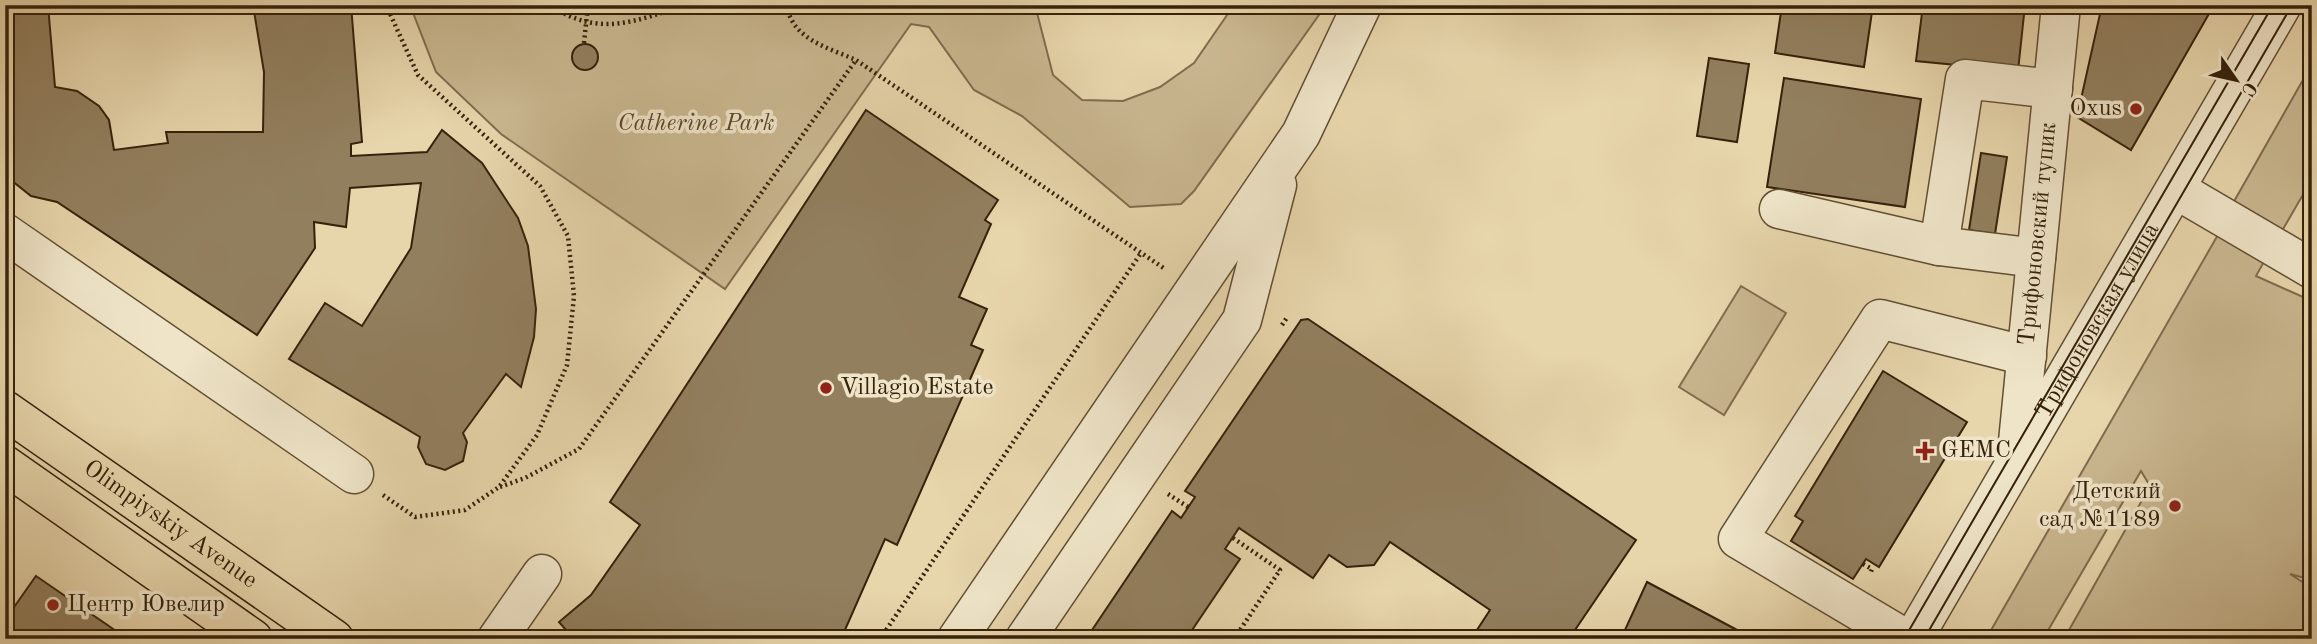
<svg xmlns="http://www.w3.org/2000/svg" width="2317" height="644" font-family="'Old Standard TT',serif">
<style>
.green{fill:#c9b790;stroke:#806c4e;stroke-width:2}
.building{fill:#927f5e;stroke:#36220b;stroke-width:2}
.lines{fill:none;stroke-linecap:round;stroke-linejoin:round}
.minor-casing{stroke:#624f33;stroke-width:41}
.major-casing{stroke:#36220b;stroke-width:41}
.path{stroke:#36220b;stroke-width:4.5;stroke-dasharray:2 3.5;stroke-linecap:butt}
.minor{stroke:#efe4c8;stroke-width:38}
.major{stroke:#e7d5ab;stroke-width:38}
.tram{stroke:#36220b;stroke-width:2}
.poi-dot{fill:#8f2418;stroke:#efe4c8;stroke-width:2.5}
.labels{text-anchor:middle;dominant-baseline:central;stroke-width:7;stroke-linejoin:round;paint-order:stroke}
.poi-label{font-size:24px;fill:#36220b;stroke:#efe4c8;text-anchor:start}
.park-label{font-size:24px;font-style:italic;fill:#5b472c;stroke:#efe4c8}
.street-label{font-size:24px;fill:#36220b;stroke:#efe4c8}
</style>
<rect width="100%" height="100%" fill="#e7d5ab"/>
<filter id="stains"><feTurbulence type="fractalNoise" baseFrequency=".00286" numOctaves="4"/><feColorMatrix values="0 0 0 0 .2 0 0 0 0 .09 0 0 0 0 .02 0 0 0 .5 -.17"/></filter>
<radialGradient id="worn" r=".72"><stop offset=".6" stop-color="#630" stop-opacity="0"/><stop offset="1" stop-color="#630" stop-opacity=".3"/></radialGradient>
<g class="green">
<path d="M410,5H1035L1053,75L1082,100L1123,101L1160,87L1194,63L1234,5H1326L1194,191L1181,204L1130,207L1022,116L974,90L929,27L911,24L725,289L501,134L436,72Z"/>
<path d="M2312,64V179L2279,236L2232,205Z"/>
<path d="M2219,233L2266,258L2256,276L2312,301V580L2290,574L2312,588V639H2064L2150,486L2141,471L2043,639H1986Z"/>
<path d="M1741,286L1786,313L1724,415L1679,387Z"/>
</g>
<g class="building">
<path d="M5,5H48L55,87L77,91L99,106L109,120L114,150L168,143L166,132H263L264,72L253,5H351L362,142L351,144V156L427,152L442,130L482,163L518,218L528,246L536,309L534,337L521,387L506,374L463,433L467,442L463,461L445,470L426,464L418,447L420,437L289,359L325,303L362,326L411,248L421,183L350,188L346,227L314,222L315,248L257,335L57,202L31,196L11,180L5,170Z"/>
<path d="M1782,5H1873L1864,67L1775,53Z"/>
<path d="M1923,5H2025L2018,71L1916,61Z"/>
<path d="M2102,5H2214L2131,150L2077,117Z"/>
<circle cx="585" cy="57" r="13"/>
<path d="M1709,58L1749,64L1737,142L1697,136Z"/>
<path d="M1784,78L1921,99L1905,207L1767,187Z"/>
<path d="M866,110L998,200L985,220L991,224L959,297L987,309L971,345L983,350L897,545L885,539L841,639H574L559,622L591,595L640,525L610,502Z"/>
<path d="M1981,153L2007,157L1995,234L1969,230Z"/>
<path d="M1308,319L1636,540L1575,630L1589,639H1476L1475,633L1490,610L1390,542L1374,565L1347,567L1329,555L1313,578L1239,528L1225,549L1240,559L1186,639H1086L1172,511L1181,518L1195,497L1185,491L1301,320Z"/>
<path d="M1883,371L1967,422L1879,567L1866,559L1853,579L1791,541L1803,521L1795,516Z"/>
<path d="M36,576L119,633L115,639H5V620Z"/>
<path d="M1647,582L1754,639H1635L1624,632Z"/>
</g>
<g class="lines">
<defs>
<g id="minor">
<path d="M2177,190L2312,269"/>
<path d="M1779,209L1939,246"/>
<path d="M5,233L354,474"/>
<path d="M2036,258L1939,246L1965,79L2053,89"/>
<path id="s1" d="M2017,452L2061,5"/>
<path d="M497,639L542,574"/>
<path d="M957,639L1301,134L1362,5"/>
<path d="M1025,639L1242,320L1277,185"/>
<path d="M1906,639L1738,539L1880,319L2027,356"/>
<path id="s2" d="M1913,639L2282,5"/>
</g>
<g id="major">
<path id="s3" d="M5,410L334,639"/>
<path d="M5,465L253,639"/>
</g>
</defs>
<use href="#minor" class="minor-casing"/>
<use href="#major" class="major-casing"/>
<g class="path">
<path d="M550,5C600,39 636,20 687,5"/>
<path d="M787,5C791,39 829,48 856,60L1165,269"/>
<path d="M584,43L588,5"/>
<path d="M1282,325L1288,316"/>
<path d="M500,487L525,478L579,449L856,60"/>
<path d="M1168,494L1188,507"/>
<path d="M383,495L415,517L465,510L499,487L537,435L567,365L574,296L568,236L540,186L418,75L386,5"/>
<path d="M1233,538L1280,570L1234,639"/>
<path d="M1863,564L1872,569L1870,574"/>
<path d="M880,639L1141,253"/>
</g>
<use href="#minor" class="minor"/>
<use href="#major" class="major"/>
<g class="tram">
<path d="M1904,639L2273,5"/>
<path d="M1924,639L2292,5"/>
</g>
</g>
<g class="poi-dot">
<circle cx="2136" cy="109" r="7"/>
<circle cx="826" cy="388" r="7"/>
<path d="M1921.5 440.5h7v7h7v7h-7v7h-7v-7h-7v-7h7z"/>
<circle cx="2175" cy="506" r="7"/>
<circle cx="53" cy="605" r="7"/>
</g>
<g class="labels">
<g class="poi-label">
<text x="2122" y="109" text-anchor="end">Oxus</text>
<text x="840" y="388">Villagio Estate</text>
<text x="1941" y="451">GEMC</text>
<text x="2161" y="492" text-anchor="end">Детский<tspan x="2161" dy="28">сад №1189</tspan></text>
<text x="67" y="605">Центр Ювелир</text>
</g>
<g class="park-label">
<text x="696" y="124">Catherine Park</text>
</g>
<g class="street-label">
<text stroke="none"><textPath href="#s1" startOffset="219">Трифоновский тупик</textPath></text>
<text stroke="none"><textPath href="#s2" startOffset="368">Трифоновская улица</textPath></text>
<text stroke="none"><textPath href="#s3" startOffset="201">Olimpiyskiy Avenue</textPath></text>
</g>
</g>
<rect width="2317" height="644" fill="none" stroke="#e7d5ab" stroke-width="28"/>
<rect x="7" y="7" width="2303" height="630" fill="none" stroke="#36220b" stroke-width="3.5"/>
<rect x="14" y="14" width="2289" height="616" fill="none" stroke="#36220b" stroke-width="2"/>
<g transform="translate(2236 80) rotate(124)" stroke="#efe4c8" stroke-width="5" paint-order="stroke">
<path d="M0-5L12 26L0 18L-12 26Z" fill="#36220b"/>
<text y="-10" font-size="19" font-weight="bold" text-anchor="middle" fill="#36220b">С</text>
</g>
<rect width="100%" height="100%" filter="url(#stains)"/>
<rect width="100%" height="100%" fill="url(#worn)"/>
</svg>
